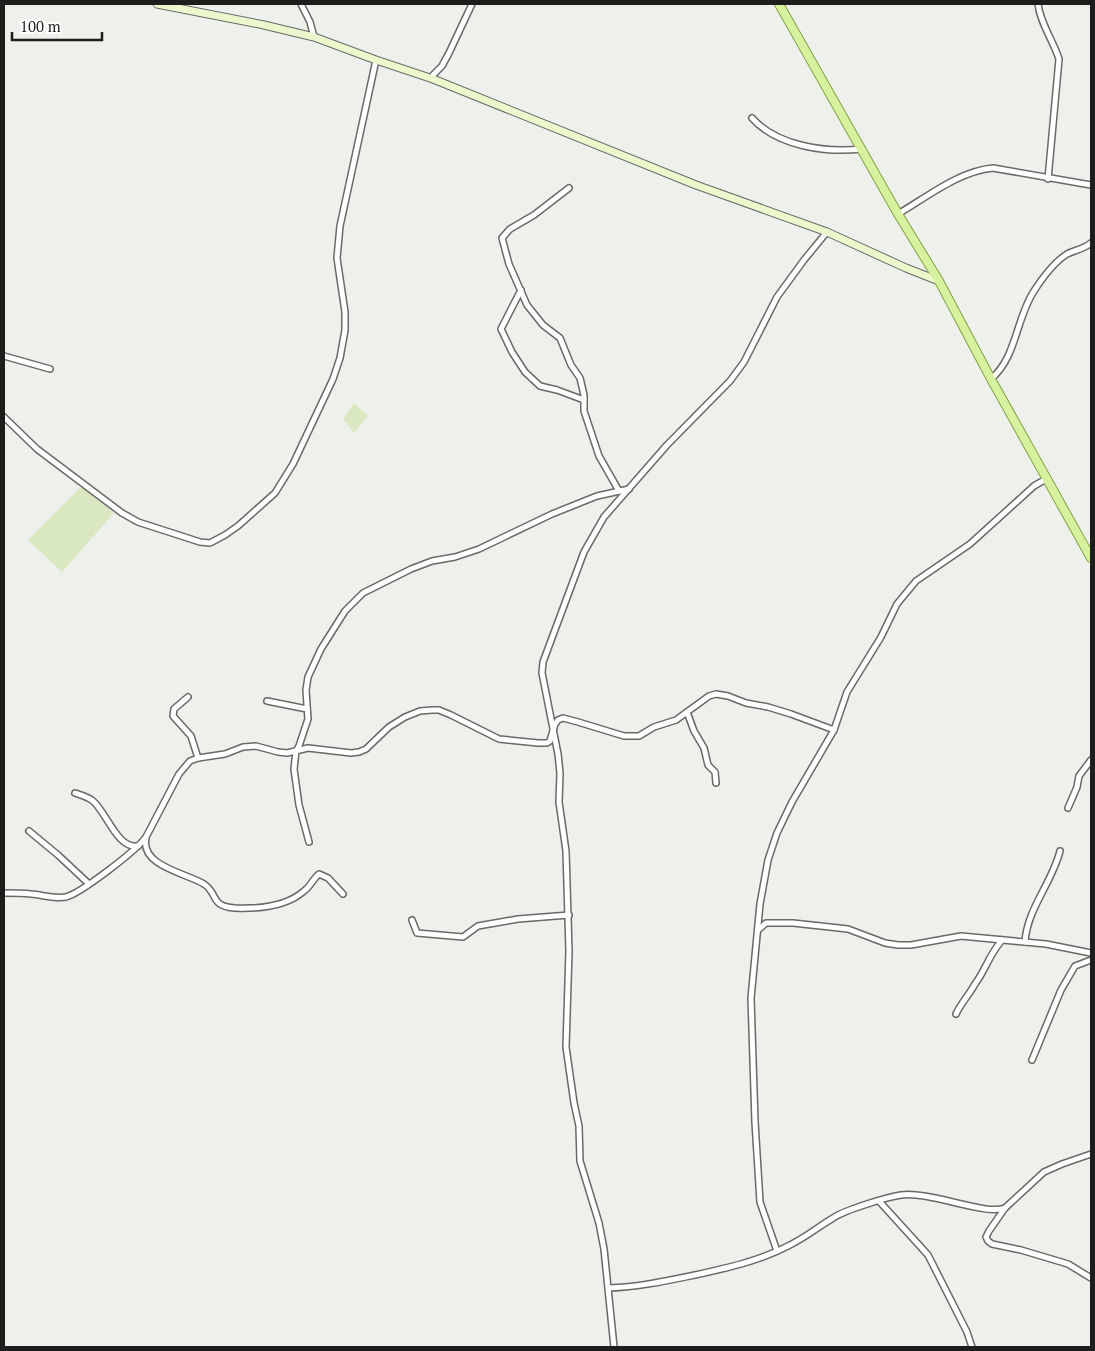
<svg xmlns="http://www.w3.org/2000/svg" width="1095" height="1351" font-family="'PT Serif',serif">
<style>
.green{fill:#d9e8c1}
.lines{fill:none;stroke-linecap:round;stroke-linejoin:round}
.minor-casing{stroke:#686a66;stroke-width:8}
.secondary-casing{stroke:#686a66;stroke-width:9}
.primary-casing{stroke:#84a246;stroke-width:10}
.minor{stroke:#fff;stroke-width:5}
.secondary{stroke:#ebf8ce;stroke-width:7}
.primary{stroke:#d6f29e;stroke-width:8}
</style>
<rect width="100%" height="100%" fill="#eef0ec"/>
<g class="green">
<path d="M354,403L368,416L354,433L343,419Z"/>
<path d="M82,486L114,513L62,572L28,540Z"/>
</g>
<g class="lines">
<defs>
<g id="minor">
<path d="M301,4L310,22L314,37"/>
<path d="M1038,4C1040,23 1053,40 1059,59L1048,179"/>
<path d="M433,79V75L442,66L449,53L472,4"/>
<path d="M752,118C777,146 825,153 862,149"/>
<path d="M569,188L534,215L510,229L502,238L509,264L527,305L543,325L560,338L571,365L580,378L584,395V411L599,456L619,491"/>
<path d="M898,214C927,197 959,171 993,168L1091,185"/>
<path d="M521,290L501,329L512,352L525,372L540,386L557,390L584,400"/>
<path d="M4,356L50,369"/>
<path d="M991,379C1017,357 1016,318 1034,291C1043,277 1053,263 1067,254C1075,250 1084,249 1091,243"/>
<path d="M4,417L37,449L122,513L138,522L200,542L210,543L225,535L238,526L275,493L293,464L333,379L340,358L345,330V312L337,258L340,226L376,60"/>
<path d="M188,697L174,709L173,716L191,736L198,758"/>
<path d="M267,701L307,709"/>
<path d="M687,712L694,731L704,748L708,765L715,772L716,783"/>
<path d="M75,793C81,795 88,797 93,801C107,813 117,849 138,846"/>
<path d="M1068,808L1077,787L1079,776L1091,760"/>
<path d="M29,831L58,855L89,884"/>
<path d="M146,838C140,866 186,873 204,884C219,894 209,906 235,908C258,909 286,907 304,891C310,887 313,879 319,874L328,878L343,894"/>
<path d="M309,842L299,805L294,769L296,751L299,746L308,719L306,690L308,677L321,649L345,611L363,593L411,569L432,561L455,557L479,549L552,514L597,496L629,489"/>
<path d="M4,893C13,893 22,893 31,894C43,895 54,899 66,897C81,893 136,851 146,837L179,774L190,761L198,758L225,754L243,747L256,746L278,752L287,753L308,748L351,753L359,752L366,749L389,727L405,717L420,711L432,710H439L451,715L499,739L538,743H547L550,741L555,724L558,720L563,718L578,722L624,736H639L654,727L676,720L709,696L716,694L728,696L746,703L768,707L791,714L834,730"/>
<path d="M412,920L417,933L463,937L478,926L518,919L569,915"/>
<path d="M758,930L766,923H793L848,929L885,943L898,945H911L961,936L1046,944L1091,953"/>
<path d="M1025,942C1027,909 1052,883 1060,851"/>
<path d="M956,1014C961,1003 969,995 975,984C986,969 989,955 1002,940"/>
<path d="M1032,1060L1061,990L1075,966L1091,960"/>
<path d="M879,1201L928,1255L967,1332L972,1347"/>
<path d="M1005,1208L989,1231L986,1237L988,1241L992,1244L1021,1250L1068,1264L1091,1278"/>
<path d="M777,1251L760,1202L755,1122L751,998L760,904L768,860L777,833L792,802L834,730L847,692L881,637L897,604L916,581L970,544L1034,486L1046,479"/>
<path d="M609,1288C638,1287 666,1281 695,1275C727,1268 759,1261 788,1246C805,1238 818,1227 833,1218C845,1210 887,1197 901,1195C930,1191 986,1216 1005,1208L1044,1172L1062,1164L1091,1154"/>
<path d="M614,1347L604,1249L599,1223L580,1161L579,1126L574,1103L566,1047L569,951L566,851L559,802L560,773L558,754L542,673L543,662L584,552L604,517L667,445L730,381L744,362L777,297L804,260L827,232"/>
</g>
<path id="secondary" d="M157,4L264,25L314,37L376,60L433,79L696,185L827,232L906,268L939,281"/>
<path id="primary" d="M779,4L898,214L939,281L991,379L1091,558"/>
</defs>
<use href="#minor" class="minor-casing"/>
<use href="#secondary" class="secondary-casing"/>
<use href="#primary" class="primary-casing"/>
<use href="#minor" class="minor"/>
<use href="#secondary" class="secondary"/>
<use href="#primary" class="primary"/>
</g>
<rect width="1095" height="1351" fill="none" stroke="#1d1e1c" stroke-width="10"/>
<path d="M12 32v8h90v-8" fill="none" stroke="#1d1e1c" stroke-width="2.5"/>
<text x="20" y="32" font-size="15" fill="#1d1e1c" stroke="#ffffff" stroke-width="4" paint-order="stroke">100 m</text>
</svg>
